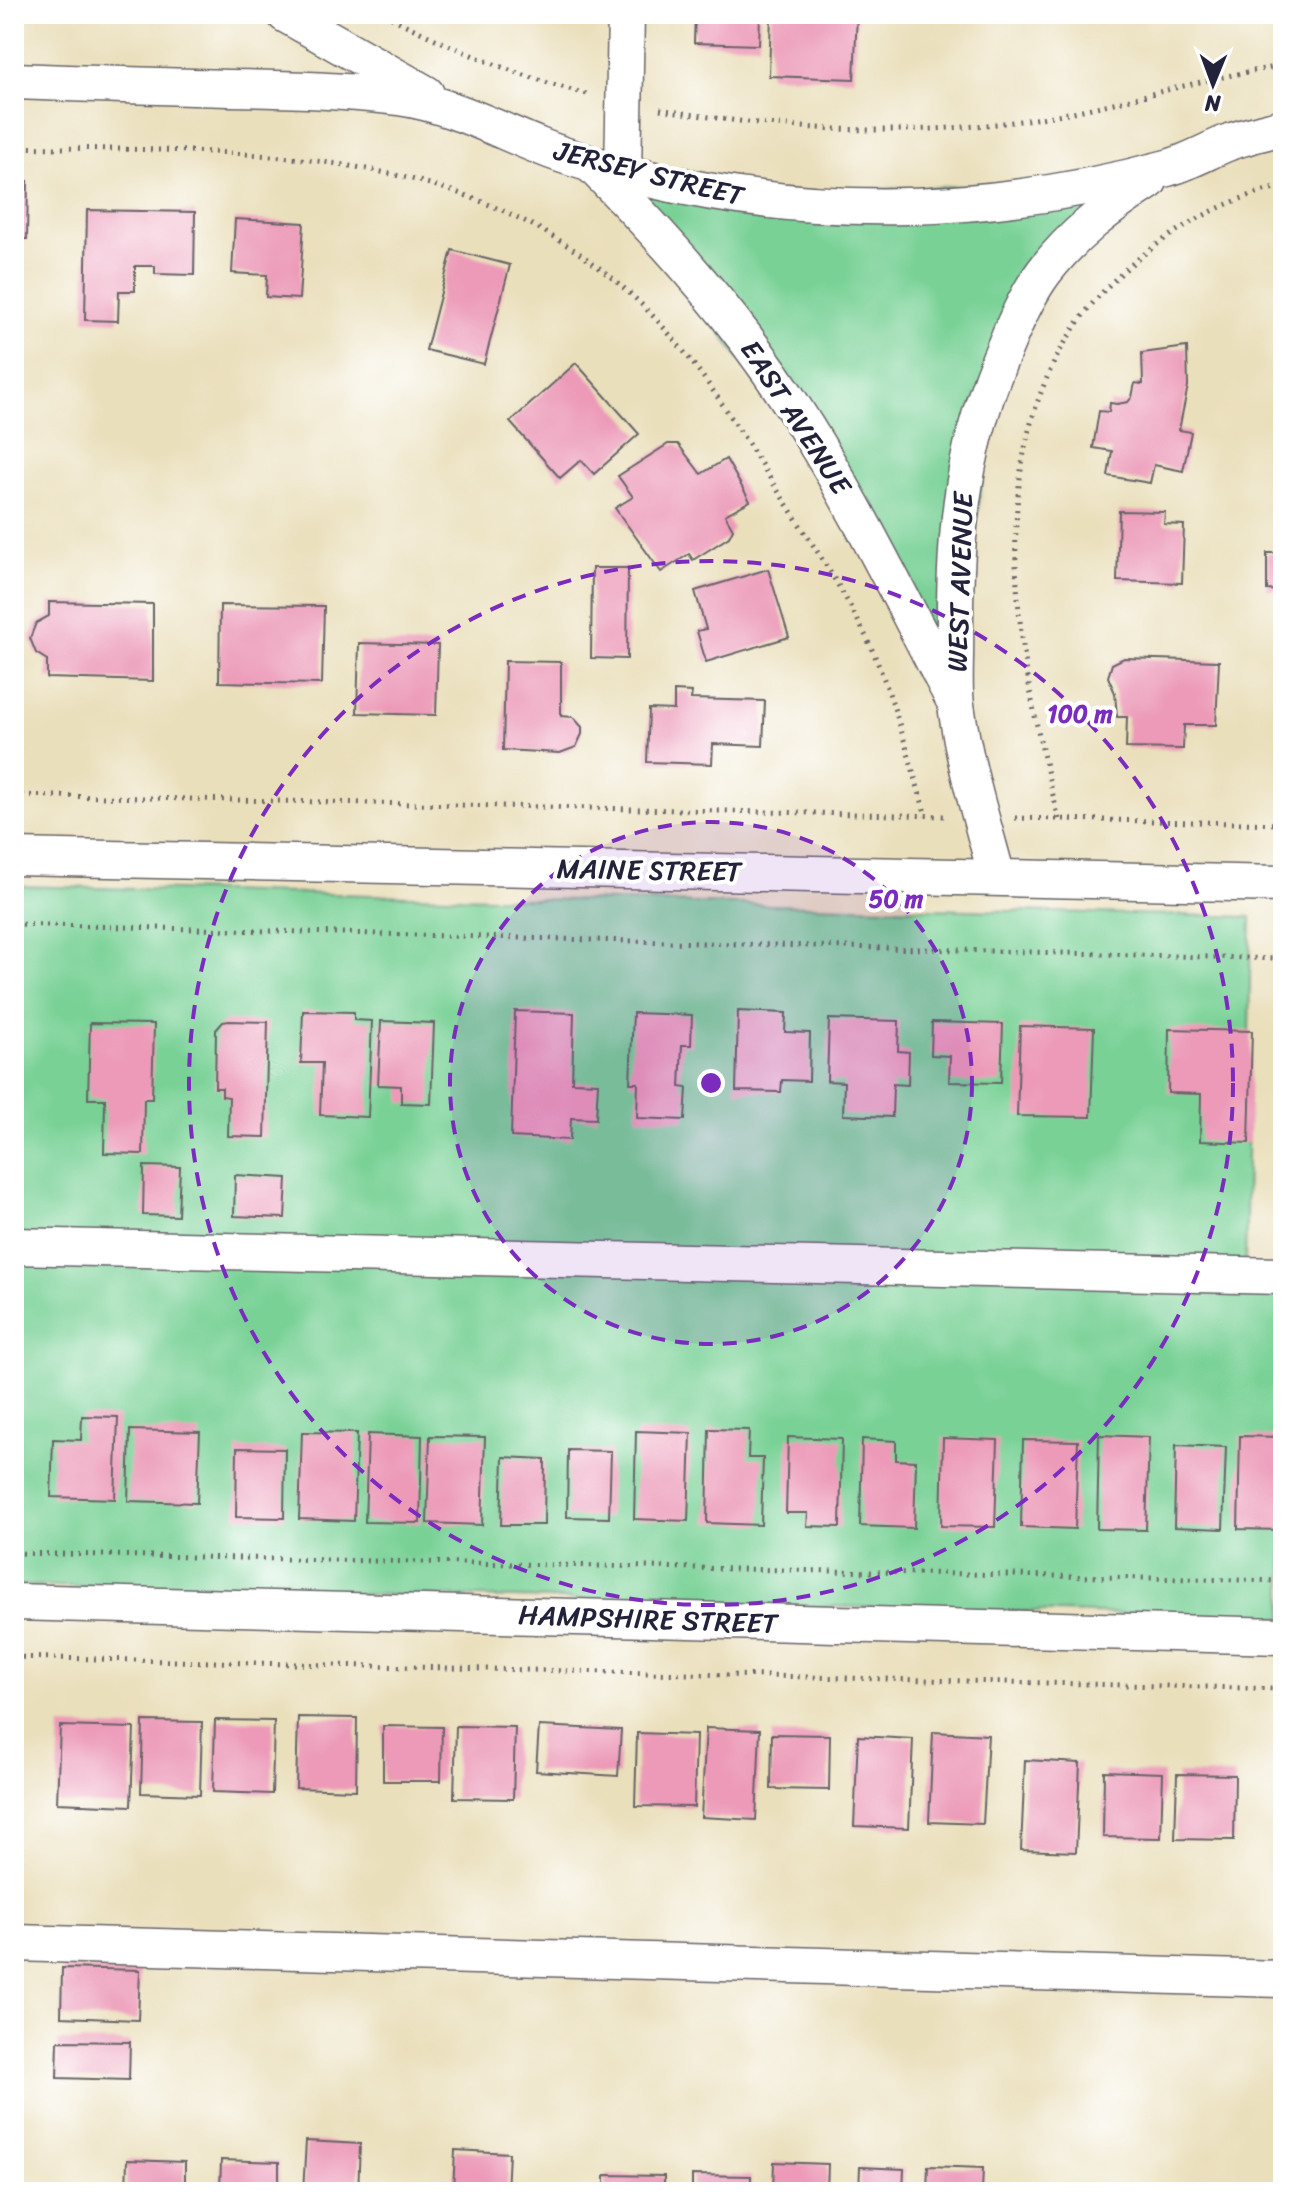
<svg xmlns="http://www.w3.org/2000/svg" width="1297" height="2206" font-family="Sriracha,sans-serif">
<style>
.green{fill:#79d196;stroke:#4e7a68;stroke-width:2}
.building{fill:#ec9ab8}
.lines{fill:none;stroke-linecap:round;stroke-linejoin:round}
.minor-casing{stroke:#686468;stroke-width:39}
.path{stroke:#686468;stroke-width:5;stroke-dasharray:2 6;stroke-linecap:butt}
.minor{stroke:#fff;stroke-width:36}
.ring{fill:none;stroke:#7b2cbf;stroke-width:4;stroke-dasharray:14 10}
.labels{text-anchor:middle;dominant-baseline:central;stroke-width:8;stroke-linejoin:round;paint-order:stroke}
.street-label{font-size:28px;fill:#22223b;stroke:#fff}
.centre{fill:#7b2cbf;stroke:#fff;stroke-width:4}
.ring-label{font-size:24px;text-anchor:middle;font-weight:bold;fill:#7b2cbf;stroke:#fff;stroke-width:8;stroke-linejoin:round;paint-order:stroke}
</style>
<rect width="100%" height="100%" fill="#fff"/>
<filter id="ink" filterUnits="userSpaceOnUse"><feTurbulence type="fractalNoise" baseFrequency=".0125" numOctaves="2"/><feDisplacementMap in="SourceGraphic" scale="16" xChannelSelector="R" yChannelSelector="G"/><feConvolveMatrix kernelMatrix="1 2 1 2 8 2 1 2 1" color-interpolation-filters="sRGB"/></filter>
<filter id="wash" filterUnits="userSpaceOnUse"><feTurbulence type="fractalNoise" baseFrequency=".006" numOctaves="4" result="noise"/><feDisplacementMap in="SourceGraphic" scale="32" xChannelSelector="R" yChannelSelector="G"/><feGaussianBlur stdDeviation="1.8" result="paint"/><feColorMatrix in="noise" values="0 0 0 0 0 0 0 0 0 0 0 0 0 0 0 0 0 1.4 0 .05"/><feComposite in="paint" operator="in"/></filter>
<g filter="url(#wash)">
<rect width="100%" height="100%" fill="#eadfbb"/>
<g class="green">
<path d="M608,175L707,196L1144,179L1005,329L951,687L897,580Z"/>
<path d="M14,886L1251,917L1245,1274L1283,1276V1618L14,1585Z"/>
</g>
<g id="blocks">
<g class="building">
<path d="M521,14H598L597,21L521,20Z"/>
<path d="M695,14H760L759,45L694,43Z"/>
<path d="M771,14H857L854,79L769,76Z"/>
<path d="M14,181H28L27,239H18V266H14Z"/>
<path d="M87,210L195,212L194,275L155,274V266H135V291H119L118,321L85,320Z"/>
<path d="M235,219L304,223L299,299L266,297L267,275L232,273Z"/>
<path d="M452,250L510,265L484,364L426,350Z"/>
<path d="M1187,347L1188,386L1179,430L1191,432L1183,471L1154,465L1150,483L1108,476L1112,451L1093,448L1099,411L1109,412L1110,403L1117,404L1128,402L1132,397L1135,383L1143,384L1142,353Z"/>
<path d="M576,363L639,434L594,474L581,460L560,478L510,422Z"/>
<path d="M668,444H678L701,474L726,459L750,501L725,515L733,529L729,537L693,560L689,554L661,572L615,508L633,497L618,476Z"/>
<path d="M1119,511L1165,512L1164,524L1184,525L1182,583L1117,581Z"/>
<path d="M1267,553H1283V591L1267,590Z"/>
<path d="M592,568H628L627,659L591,658Z"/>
<path d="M768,569L789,637L706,662L697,631L706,629L695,591Z"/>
<path d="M49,602L153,604V681L47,678V660L36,653L30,638L36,623L49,616Z"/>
<path d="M220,605L324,606L322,684L219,682Z"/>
<path d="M359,643L438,645L436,715L357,713Z"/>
<path d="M1124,658L1219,661L1216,725H1184L1183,749L1126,748L1127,717H1117L1115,693L1108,677L1112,664Z"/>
<path d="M505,661L561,662V716L573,717L582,727V734L576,747L560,753L503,750Z"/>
<path d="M674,691L692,692L691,699L765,701L763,746L713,744L712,764L647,762L649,709L674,710Z"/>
<path d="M303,1011L354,1012V1020L372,1021L368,1117L320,1115L322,1063H301Z"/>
<path d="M515,1011L574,1013L572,1082L598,1083L596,1119L571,1118L570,1140L511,1137Z"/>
<path d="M738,1011L786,1013L785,1032L810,1033L809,1081L782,1080L781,1092L736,1091Z"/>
<path d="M633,1013L692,1015L691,1045H682L680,1087L687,1088L685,1120L637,1118L638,1083H630Z"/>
<path d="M829,1019L899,1021L898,1051L909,1052L908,1085L893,1084L892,1117L843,1115L844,1082L827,1081Z"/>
<path d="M229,1021L268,1022L265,1137L228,1136L229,1097L222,1096V1088H215L216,1030L223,1022Z"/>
<path d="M381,1021L434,1023L431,1104L401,1103V1086L378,1085Z"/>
<path d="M932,1022L1003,1024L1001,1083L949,1082L950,1056L931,1055Z"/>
<path d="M90,1023L154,1024L152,1099H144L143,1154L104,1153L105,1099H88Z"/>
<path d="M1020,1026L1094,1028L1091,1117L1017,1116Z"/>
<path d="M1169,1029L1252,1031L1249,1143L1200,1141L1201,1094L1168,1093Z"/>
<path d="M144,1166L180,1167L178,1216L143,1215Z"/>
<path d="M235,1175L287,1178L285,1218L234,1216Z"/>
<path d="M82,1416L118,1417L115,1499L51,1497L53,1439L81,1440Z"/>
<path d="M709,1429L749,1430L748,1458H763L761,1525L707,1523Z"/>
<path d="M130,1430L200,1432L197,1503L128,1501Z"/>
<path d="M636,1431L691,1433L688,1521L634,1519Z"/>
<path d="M302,1432L357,1433L354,1521L299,1519Z"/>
<path d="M368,1434L422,1436L420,1523L365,1522Z"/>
<path d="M1099,1435L1149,1437L1146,1530L1097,1529Z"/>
<path d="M430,1436L485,1437L482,1525L427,1523Z"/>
<path d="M1240,1436L1283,1437V1530L1238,1529Z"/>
<path d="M788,1437L842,1439L840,1527L807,1526L808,1513H786Z"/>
<path d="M943,1438L998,1440L995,1527L941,1526Z"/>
<path d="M862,1439L896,1441V1460L916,1461L914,1528L860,1526Z"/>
<path d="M1023,1440L1078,1441L1075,1529L1021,1527Z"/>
<path d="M1176,1445L1226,1447L1223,1529L1174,1527Z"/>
<path d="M237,1448L285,1449L284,1518L236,1517Z"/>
<path d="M568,1450L611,1451L609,1518L567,1517Z"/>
<path d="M503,1457L545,1459L544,1525H501Z"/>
<path d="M298,1717L357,1718L356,1790L296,1788Z"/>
<path d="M215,1720L274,1721L272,1794L213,1792Z"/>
<path d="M143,1721L202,1722L200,1795L141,1793Z"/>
<path d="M60,1726L134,1728L131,1806L57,1803Z"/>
<path d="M383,1726L442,1727L441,1781H383Z"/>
<path d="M456,1726L515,1727L513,1799L454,1798Z"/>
<path d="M539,1726L621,1730L618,1776L536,1771Z"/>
<path d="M706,1728L760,1730L756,1820L701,1817Z"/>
<path d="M933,1732L988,1735L983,1824L929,1822Z"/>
<path d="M637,1733L696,1735L694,1807L635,1806Z"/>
<path d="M772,1734L830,1735L829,1790L771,1789Z"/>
<path d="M858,1736L913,1739L909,1828L854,1826Z"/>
<path d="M1025,1760L1080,1763L1076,1852L1021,1850Z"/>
<path d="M1104,1771L1163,1773L1161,1838L1103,1837Z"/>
<path d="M1177,1774L1235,1775L1234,1840L1175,1839Z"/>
<path d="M62,1968L140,1970L138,2020L61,2017Z"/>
<path d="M58,2041L130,2042L129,2080L57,2078Z"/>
<path d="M306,2141L360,2144L358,2192H303Z"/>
<path d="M455,2150L509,2153L507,2192H453Z"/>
<path d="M127,2160L185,2162V2192H126Z"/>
<path d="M221,2160L279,2162V2192H220Z"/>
<path d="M774,2162L828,2164L827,2192H773Z"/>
<path d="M928,2166L983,2168L982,2192H927Z"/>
<path d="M860,2167L904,2169L903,2192H859Z"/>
<path d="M605,2175L664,2176V2192H605Z"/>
<path d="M692,2175L751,2176V2192H692Z"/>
</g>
</g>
</g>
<g filter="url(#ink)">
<use href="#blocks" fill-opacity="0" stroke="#686468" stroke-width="2"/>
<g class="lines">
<defs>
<g id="minor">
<path d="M285,14L426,94"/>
<path d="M14,81C86,84 157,86 229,88C285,89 342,90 398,97C449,104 492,127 539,146C573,160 609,169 645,178C818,220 995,214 1167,168C1187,163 1207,151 1227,143C1245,136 1264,132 1283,127"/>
<path d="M591,164C668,242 741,323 799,416C856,506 903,603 953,698"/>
<path d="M623,173L626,14"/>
<path d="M14,857L1283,884"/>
<path d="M997,877C982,821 964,763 956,705C953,682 956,656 955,632C954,526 964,440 1007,342C1017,318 1029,292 1044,272C1073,234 1110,206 1149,181"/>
<path d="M14,1246L1283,1276"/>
<path d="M14,1602L1283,1636"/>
<path d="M14,1943L1283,1979"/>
</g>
</defs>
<use href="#minor" class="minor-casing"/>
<g class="path">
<path d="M384,14C450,48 519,77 591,95"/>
<path d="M660,109C782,131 910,138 1034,119C1118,106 1199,78 1283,66"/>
<path d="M14,147C228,153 455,138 626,290C684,341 727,410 768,475C804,533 846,590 874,654C896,706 910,761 926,816"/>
<path d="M14,795L945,816"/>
<path d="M1015,818L1283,824"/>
<path d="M1059,819C1012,636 967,402 1133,263C1178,226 1226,199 1283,186"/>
<path d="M14,924L1283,959"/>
<path d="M14,1553L1283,1581"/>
<path d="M14,1657L1283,1689"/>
</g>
<use href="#minor" class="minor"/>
</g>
</g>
<circle cx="711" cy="1083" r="261" fill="#7b2cbf" fill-opacity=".12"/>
<g class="ring">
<circle cx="711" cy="1083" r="261"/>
<circle cx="711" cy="1083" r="522"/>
</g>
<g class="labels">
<g class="street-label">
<text transform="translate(649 173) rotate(14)">JERSEY STREET</text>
<text transform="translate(796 417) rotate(57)">EAST AVENUE</text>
<text transform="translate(960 582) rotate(-88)">WEST AVENUE</text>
<text transform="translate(649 870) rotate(1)">MAINE STREET</text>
<text transform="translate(648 1619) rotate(2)">HAMPSHIRE STREET</text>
</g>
</g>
<circle cx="711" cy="1083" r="12" class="centre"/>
<g class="ring-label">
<text x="1080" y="722">100 m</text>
<text x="896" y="907">50 m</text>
</g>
<rect width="1297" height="2206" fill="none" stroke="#fff" stroke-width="48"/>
<g transform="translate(1213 84) rotate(181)" stroke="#ffffff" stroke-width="6" paint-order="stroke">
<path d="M0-6L14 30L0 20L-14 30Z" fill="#22223b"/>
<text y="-12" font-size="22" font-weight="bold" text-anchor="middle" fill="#22223b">N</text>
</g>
</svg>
